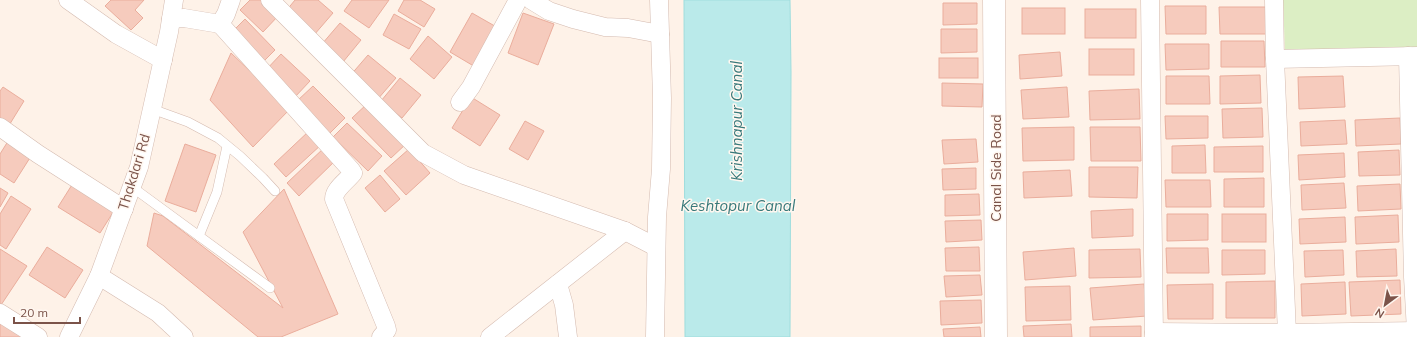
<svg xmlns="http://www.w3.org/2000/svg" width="1417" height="337" font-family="Mulish,sans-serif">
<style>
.green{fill:#dceec4}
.water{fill:#baeaea;stroke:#9fdddd}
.building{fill:#f6cbbd;stroke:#eaad9c}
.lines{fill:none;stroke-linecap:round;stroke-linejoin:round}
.service-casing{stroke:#d4baaf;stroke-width:10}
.minor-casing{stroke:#d4baaf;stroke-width:19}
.tertiary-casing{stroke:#d4baaf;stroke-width:23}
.service{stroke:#fff;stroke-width:9}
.minor{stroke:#fff;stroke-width:18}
.tertiary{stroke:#fff;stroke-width:22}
.labels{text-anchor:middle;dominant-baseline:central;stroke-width:3;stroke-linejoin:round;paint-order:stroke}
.street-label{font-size:14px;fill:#7b5349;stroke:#fff7f0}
.water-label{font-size:15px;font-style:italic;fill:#38797a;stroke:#fff7f0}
</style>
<rect width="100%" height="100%" fill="#fef2e8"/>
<path class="green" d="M1283,0H1417V48L1285,51Z"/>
<path class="water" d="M684,0H790L791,72L790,337H685Z"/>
<g class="building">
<path d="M111,0H144L135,10L143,18L131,30L105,6Z"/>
<path d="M250,0H263L279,15L263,32L240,10Z"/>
<path d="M295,0H318L333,13L314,35L286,11Z"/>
<path d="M352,0H389L369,28L344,11Z"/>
<path d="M404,0H420L435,9L424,27L398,11Z"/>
<path d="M943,3H977V24L943,25Z"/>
<path d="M1165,6H1206V34H1166Z"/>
<path d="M1219,7H1267L1268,34H1220Z"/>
<rect x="1022" y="8" width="43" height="26"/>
<rect x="1085" y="9" width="51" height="29"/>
<path d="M472,13L500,29L477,68L450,52Z"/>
<path d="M523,13L554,24L538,65L508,53Z"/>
<path d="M394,14L421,29L409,49L383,35Z"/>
<path d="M245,19L275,50L261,64L231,33Z"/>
<path d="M340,23L361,40L343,62L322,44Z"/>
<path d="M941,29H977V52L941,53Z"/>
<path d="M428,36L452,57L434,79L410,59Z"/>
<path d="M1221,41H1264L1265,67H1221Z"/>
<path d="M1165,44H1209V69L1166,70Z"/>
<rect x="1089" y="49" width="45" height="26"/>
<path d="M1060,52L1062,76L1020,79L1019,55Z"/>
<path d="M231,53L290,109L253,147L210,100Z"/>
<path d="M281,54L310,81L294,98L265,71Z"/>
<path d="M368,55L396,78L377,100L349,77Z"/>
<rect x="939" y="58" width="39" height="20"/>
<path d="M1260,75L1261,103L1220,104V76Z"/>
<path d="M1166,76H1209L1210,104H1166Z"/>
<path d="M1343,76L1345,107L1299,109L1298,77Z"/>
<path d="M400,78L421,95L402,118L381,101Z"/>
<path d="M942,83L983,84L982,107L942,106Z"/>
<path d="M313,86L345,118L329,134L297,101Z"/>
<path d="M3,87L24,101L8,127L0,121V91Z"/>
<path d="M1067,87L1069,117L1023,119L1021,90Z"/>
<path d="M1139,89L1140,119L1090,120L1089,91Z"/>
<path d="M471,97L500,115L480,146L452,128Z"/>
<path d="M368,103L407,143L391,158L352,118Z"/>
<path d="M1262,108L1263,137L1223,138L1222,109Z"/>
<path d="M1165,116H1208V138L1166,139Z"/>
<path d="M1400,118L1401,144L1356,146L1355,120Z"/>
<path d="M1345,120L1347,144L1301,146L1300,122Z"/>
<path d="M525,121L544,131L528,160L509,149Z"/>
<path d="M347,123L382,156L368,171L333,137Z"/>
<path d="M1074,127V160L1023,161L1022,128Z"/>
<path d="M1090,127H1140L1141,161H1091Z"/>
<path d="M309,131L322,144L286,177L274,164Z"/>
<path d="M10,138L33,153L14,183L0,174V154Z"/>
<path d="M976,139L978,162L944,164L942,140Z"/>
<path d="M185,144L216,155L196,212L165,201Z"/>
<path d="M1205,145L1206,173H1172V146Z"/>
<path d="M1263,146V172H1214V147Z"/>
<path d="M325,147L337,159L299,196L287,183Z"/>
<path d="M409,149L430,173L406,195L384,171Z"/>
<path d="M1399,150L1400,175L1359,176L1358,152Z"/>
<path d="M1344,153L1345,177L1299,180L1298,155Z"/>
<path d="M1089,167H1138L1137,198L1089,197Z"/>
<path d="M976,168V189L943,190L942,169Z"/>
<path d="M1070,170L1072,196L1024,198L1023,172Z"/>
<path d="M380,175L400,199L385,212L365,188Z"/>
<path d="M1264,178V207H1224V179Z"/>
<path d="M75,180L117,206L100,233L58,207Z"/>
<path d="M1165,180H1210L1211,207H1166Z"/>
<path d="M1344,183L1346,208L1302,210L1301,185Z"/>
<path d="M1400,184L1401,209L1358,211L1357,186Z"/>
<path d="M0,188L8,193L0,207Z"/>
<path d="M284,189L338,314L281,337H258L147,246L154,213L163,216L283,308L243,232Z"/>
<path d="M979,194L980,215L945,216V195Z"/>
<path d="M11,196L31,209L6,249L0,245V214Z"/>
<path d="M1133,209V236L1092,238L1091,211Z"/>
<path d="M1167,214H1208V240L1167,241Z"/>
<rect x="1222" y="214" width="44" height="28"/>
<path d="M1398,215L1399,242L1356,244L1355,217Z"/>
<path d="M1345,217L1346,242L1300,244L1299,219Z"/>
<path d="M981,220L982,240L946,242L945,221Z"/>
<path d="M47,247L83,270L65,298L29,275Z"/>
<path d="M979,247L980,271H946L945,248Z"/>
<path d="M1074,248L1076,276L1025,280L1023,252Z"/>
<path d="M1166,248H1208L1209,273H1167Z"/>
<path d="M0,249L27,266L1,305L0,304Z"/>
<path d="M1140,249L1141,277L1089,278V250Z"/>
<path d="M1396,249L1397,276L1357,277L1356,251Z"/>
<path d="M1222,250H1265V274L1222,275Z"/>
<path d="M1343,250L1344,275L1305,277L1304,251Z"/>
<path d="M980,275L982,295L946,297L944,276Z"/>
<path d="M1400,280L1401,314L1351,316L1349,282Z"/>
<path d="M1275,281V318H1226V282Z"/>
<path d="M1345,282L1346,314L1302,316L1301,284Z"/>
<path d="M1144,284L1147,316L1093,320L1090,288Z"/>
<path d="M1213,284V319H1168L1167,285Z"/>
<path d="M1070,286L1071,320L1026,321L1025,287Z"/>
<path d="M981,300L982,323L941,325L940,301Z"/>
<path d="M1,323L23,337H0V325Z"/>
<path d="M1071,324L1072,337H1024L1023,326Z"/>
<path d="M1141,326V337H1090V327Z"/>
<path d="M980,327L981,337H944L943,329Z"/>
</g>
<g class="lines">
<defs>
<g id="service">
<path d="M152,109L188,122L218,138L240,156L263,178L275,191"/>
<path d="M132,187L270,288"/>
<path d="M199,236L217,192L227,146"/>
</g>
<g id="minor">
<path d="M68,0L116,34L163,60"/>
<path d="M270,0L423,153L464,175L625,231L656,247"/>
<path d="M531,0L549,11L573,19L605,27L628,28L660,34"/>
<path d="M1150,0L1154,337"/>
<path d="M1274,0L1275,59L1287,333"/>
<path d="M171,19L184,18L220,24L226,14L231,0"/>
<path d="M220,24L351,170L353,173C347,181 334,189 334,199L386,326L387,330L381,337"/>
<path d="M1408,56L1413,277L1416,331"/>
<path d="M1275,59L1417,56"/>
<path d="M460,102L471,87L518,0"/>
<path d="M0,127L38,154L124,209"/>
<path d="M99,276L158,313L184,337"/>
<path d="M558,284L564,305L568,337"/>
<path d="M0,313L38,337"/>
<path d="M1154,332L1287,333L1417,331"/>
<path d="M69,337L99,276L139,167L169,32L174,0"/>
<path d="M490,337L625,231"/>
<path d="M655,337L657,217L661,169L662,98L659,0"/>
</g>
<path id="tertiary" d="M994,0L996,337"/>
</defs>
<use href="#service" class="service-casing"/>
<use href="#minor" class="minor-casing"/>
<use href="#tertiary" class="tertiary-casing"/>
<use href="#service" class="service"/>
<use href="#minor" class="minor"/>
<use href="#tertiary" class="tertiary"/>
</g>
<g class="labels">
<g class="street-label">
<text transform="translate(996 168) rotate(-90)">Canal Side Road</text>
<text transform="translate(134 172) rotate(-73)">Thakdari Rd</text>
</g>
<g class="water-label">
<text transform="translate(736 121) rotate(-90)">Krishnapur Canal</text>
<text x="738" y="205">Keshtopur Canal</text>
</g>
</g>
<g transform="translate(1385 305) rotate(212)" stroke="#fff7f0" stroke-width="3" paint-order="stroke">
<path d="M0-3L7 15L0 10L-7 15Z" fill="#7b5349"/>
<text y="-6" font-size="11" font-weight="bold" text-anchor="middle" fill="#7b5349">N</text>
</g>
<path d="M14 317v6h66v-6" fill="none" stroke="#7b5349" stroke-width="2"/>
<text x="20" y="317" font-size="12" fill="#7b5349" stroke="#fff7f0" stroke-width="3" paint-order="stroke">20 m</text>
</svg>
